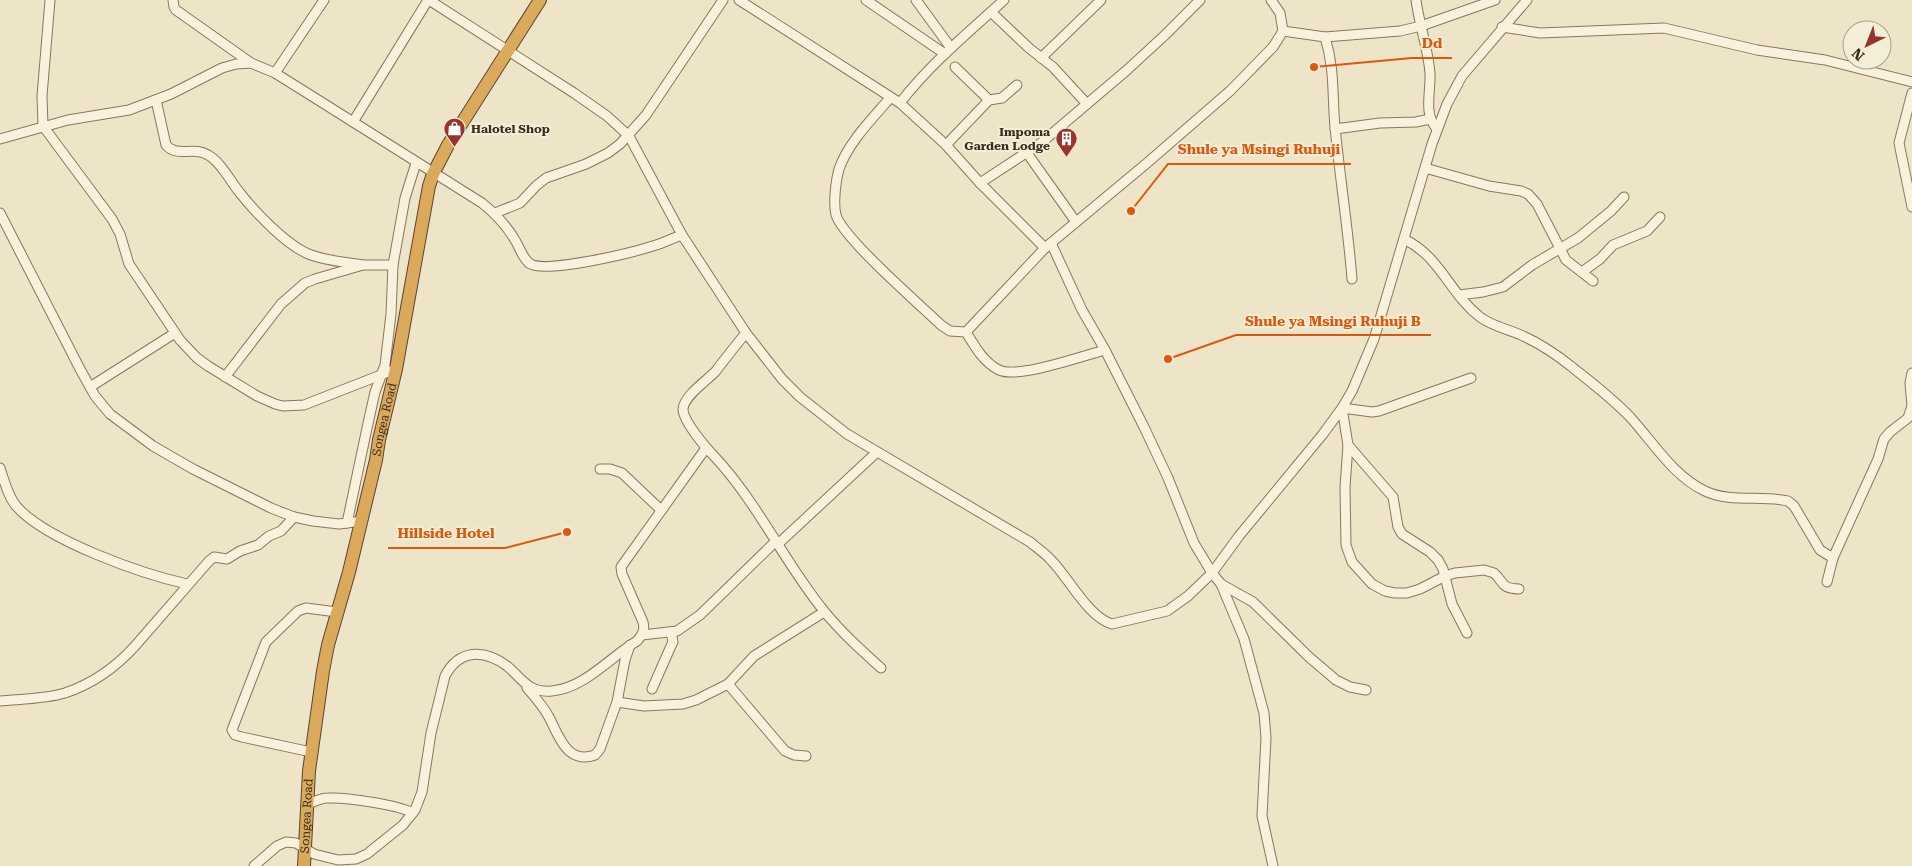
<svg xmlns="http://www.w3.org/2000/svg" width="1912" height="866" font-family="'Roboto Serif',serif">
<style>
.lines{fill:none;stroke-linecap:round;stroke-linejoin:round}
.minor-casing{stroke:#8a775d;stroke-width:11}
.highway-casing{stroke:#584531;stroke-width:14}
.minor{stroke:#f8f1db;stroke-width:9}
.highway{stroke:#daa95b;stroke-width:12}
.labels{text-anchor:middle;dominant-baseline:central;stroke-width:4;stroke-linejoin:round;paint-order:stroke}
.poi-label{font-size:12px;font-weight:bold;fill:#3a2e20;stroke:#f5eed7;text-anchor:start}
.street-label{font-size:12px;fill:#3a2e20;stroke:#f5eed7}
.leader{fill:none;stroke:#df570d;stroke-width:2}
.callout-dot{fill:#df570d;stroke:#f5eed7;stroke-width:2}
.callout-label{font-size:14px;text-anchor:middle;font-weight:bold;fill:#df570d;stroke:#f5eed7;stroke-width:4;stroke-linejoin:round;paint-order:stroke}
</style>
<rect width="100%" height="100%" fill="#eee4c8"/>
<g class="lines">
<defs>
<g id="minor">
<path d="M50,0L42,96L43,126L112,219L120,234L129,264L180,340L197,358L208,366L257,396L275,404L283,406L304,405L396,369"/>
<path d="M173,0L174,7L176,10L251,63"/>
<path d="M429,0L574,93L607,116L629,136L682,235L746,333L782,379L800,397L847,434L1030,542C1037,548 1045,553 1051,560C1069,578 1088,617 1112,624L1167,611L1188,596L1212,573L1239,536L1323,434L1342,408L1352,391L1374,339L1432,144L1447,104L1462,76L1527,0"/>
<path d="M739,0L900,103L946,145L980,183L1045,248"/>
<path d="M866,0L945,54"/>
<path d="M916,0L951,48"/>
<path d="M1416,0C1419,24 1428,48 1430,73C1431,92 1423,114 1437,129"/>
<path d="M991,12L1029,48L1053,67L1087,104"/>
<path d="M1502,27L1540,33L1664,28L1757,50L1825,60L1912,82"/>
<path d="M1283,31L1325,37L1400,31L1421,26L1495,0"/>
<path d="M1325,37C1335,70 1332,94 1335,127C1340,178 1348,228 1352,279"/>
<path d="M1041,58L1101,0"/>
<path d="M955,67L989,100"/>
<path d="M275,73L324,0"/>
<path d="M1912,93L1899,143L1912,207"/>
<path d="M890,98C872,119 848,143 839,169C836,180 833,203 836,215C843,238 920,305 941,325L950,331L966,332L1045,248L1147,163L1230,91L1273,47L1283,31L1280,13L1271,0"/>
<path d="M156,100L166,145C177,158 194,146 208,155C221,162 230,181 240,193C255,212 288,247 311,255C327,261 346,262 363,265"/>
<path d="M900,103C930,64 968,33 1004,0"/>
<path d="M353,122L428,0"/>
<path d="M1335,129L1380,123L1416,122L1430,119"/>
<path d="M0,139L68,120L129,110L171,94L222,68L236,64L251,63L275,73L307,93L482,203C496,214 506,225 515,240C520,248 522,257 529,263C543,275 634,252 653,246C663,243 673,238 682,235"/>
<path d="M946,145L989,100L1002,98L1017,85"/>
<path d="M1027,153L1076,222"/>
<path d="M1425,168L1489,186L1521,191L1528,194L1537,204L1566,260L1593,281"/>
<path d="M980,183L1041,143L1127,70L1165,35L1200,0"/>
<path d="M0,213L80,369L95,396L110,414L153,446L193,469L271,508L294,517L313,521L339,524L362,521"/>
<path d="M495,213L520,203L536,186L546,178L586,164L608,153L620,144L646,115L723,0"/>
<path d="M1404,239C1441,257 1449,293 1480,317C1492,326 1507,329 1521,335C1539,343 1557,355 1572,367C1592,383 1613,399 1630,417C1653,442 1673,476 1705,491C1730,503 1761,495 1788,501L1794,506L1820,550L1833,558"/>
<path d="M1051,243L1082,310L1105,350L1144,427L1168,478L1194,543L1212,573L1221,584L1244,639L1264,713L1266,738L1262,816L1273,866"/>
<path d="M1582,272L1600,259L1613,245L1647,231L1660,217"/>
<path d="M1459,295L1483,292L1503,287L1532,265L1578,238L1611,211L1624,197"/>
<path d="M966,332C974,345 983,362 999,370C1018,379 1082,356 1105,350"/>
<path d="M746,333C735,346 725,359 715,372C706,381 684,396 683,409C683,421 706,448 714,456C758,503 784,562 824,611C841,632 861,650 881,668"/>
<path d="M1912,373L1910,383L1912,406"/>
<path d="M225,377L281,304L305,283L315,279L363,265H393"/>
<path d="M90,387L175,333"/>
<path d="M1348,445L1345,487L1346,545L1352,562L1372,584L1385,591L1395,593H1407L1420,589L1445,576L1455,573L1484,570L1494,573C1505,583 1500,588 1519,589"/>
<path d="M0,468C4,480 8,497 17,507C48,541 142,574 187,584"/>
<path d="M600,469H610L622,473L661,510"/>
<path d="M347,523L367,428L375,392L385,365L391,314L393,265L405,198L416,163"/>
<path d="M778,544L877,452"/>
<path d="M1827,582L1833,558L1878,459L1884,439L1890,432L1908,418L1912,406"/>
<path d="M1221,584L1253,602L1309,657L1336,680L1350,687L1366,690"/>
<path d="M1467,633L1452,604L1443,569L1438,560L1430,552L1402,534L1398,527L1393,497L1348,445L1342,408L1372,412L1379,411L1471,378"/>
<path d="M642,635L677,631L700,615L776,541"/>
<path d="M728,684L785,751L794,755L806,756"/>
<path d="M527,688C535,697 544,707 550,719C559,737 568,765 595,755L600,749L617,702L625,660L630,645"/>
<path d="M652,689L671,646L673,642L671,632"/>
<path d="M0,701C21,699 45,699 65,693C92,684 116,667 135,646L209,561L214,557L227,559L240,551L258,545L269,536L281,531L294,517"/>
<path d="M617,702L644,706L683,704L696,700L728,684L754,656L824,612"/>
<path d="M311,752L242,737L235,735L232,730L266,642L298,611L306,608L337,612"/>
<path d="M306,805C313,802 320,798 328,798C346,797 398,805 413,813"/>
<path d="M254,866L277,846L286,842L296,843L314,854L338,860L356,859L367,854L403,825L415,810L422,792L431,733L445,676C459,649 484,649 507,666C522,678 527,693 552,691C585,688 610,657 637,641C643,634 645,630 643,622L622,574L621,567L706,448"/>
</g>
<g id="highway">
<path id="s1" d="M304,866L309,771L323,671L328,645L349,572L376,460L379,440L396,369L429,186L433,174L448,145L540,0"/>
</g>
</defs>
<use href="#minor" class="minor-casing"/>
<use href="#highway" class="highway-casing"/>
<use href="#minor" class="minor"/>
<use href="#highway" class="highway"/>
</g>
<defs>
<symbol id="shop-pin" viewBox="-11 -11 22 30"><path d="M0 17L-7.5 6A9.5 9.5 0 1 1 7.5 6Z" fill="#98332e" stroke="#f5eed7"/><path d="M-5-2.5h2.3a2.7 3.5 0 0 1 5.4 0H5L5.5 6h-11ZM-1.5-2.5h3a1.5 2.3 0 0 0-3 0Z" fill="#fff"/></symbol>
<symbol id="building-pin" viewBox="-11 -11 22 30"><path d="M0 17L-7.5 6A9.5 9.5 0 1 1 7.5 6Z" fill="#98332e" stroke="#f5eed7"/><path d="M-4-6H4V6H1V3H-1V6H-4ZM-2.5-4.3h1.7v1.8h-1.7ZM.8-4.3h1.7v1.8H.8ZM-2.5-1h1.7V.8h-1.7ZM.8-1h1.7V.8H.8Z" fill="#fff"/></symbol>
</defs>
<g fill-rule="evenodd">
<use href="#shop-pin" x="442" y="116" width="25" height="34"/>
<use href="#building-pin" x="1054" y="126" width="25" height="34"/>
</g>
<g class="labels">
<g class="poi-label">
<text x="471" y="129">Halotel Shop</text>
<text x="1050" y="132" text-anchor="end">Impoma<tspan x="1050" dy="14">Garden Lodge</tspan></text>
</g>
<g class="street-label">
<text stroke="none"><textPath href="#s1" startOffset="455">Songea Road</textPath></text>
<text stroke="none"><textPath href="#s1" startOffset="50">Songea Road</textPath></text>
</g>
</g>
<path class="leader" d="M1314 67L1412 58H1452M1131 211L1168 164H1351M1168 359L1236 335H1431M567 532L505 548H388"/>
<g class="callout-dot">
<circle cx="1314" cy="67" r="5"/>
<circle cx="1131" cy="211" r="5"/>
<circle cx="1168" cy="359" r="5"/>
<circle cx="567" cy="532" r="5"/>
</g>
<g class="callout-label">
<text x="1432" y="48">Dd</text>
<text x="1259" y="154">Shule ya Msingi Ruhuji</text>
<text x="1333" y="326">Shule ya Msingi Ruhuji B</text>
<text x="446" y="538">Hillside Hotel</text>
</g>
<g transform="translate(1867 45) rotate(223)"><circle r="24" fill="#f5eed7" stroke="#aaa18e"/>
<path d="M0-4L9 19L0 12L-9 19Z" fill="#98332e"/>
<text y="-8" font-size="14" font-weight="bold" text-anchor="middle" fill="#3a2e20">N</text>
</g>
</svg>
